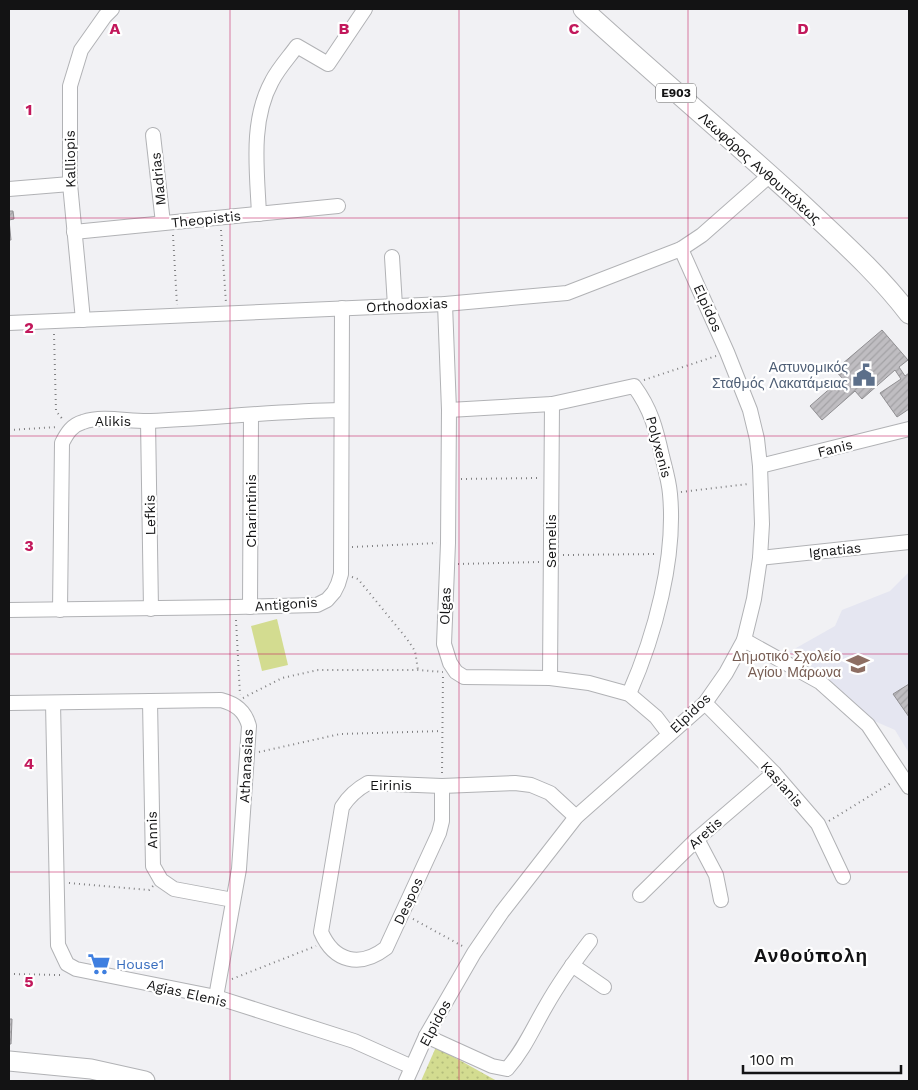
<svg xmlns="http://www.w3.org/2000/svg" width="918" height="1090" font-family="'Work Sans',sans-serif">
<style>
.built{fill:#e5e6f1}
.park{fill:url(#park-dots)}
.pitch{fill:#d3dc90}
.building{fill:url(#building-hatch);stroke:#908f92}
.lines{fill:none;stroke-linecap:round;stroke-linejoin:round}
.minor-casing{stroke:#b1b2b5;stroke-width:16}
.major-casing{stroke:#b1b2b5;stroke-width:21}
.path{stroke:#808082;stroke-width:2;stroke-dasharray:1 4;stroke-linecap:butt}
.minor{stroke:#fff;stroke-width:14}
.major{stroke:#fff;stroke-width:19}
.grid{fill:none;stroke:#c2185b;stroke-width:1;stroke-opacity:0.55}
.labels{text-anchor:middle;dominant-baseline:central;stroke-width:4.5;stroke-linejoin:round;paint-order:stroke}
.shield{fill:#fff;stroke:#5a5a5a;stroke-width:1}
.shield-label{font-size:12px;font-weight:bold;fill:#131314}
.street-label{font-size:14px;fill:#131314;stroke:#fff}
.service-label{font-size:14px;fill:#4e5e75;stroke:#fff;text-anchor:end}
.education-label{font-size:14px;fill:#785e54;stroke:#fff;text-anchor:end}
.shop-label{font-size:14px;fill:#366cbe;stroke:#fff;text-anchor:start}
.district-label{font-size:19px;font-weight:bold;letter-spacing:1px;fill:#131314;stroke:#fff}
.grid-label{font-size:16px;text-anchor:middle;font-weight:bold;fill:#c2185b;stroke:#fff;stroke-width:4.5;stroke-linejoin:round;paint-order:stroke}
</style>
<defs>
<pattern id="park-dots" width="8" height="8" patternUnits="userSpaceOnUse" patternTransform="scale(1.25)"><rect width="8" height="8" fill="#d3dc90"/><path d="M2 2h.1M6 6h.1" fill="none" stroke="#b4bc7b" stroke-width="1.8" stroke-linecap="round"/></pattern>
<pattern id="building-hatch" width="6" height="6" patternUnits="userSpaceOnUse" patternTransform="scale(1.25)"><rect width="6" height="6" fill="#bfbdc1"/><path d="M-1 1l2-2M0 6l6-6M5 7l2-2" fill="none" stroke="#a3a2a5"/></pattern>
</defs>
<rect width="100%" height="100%" fill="#f1f1f4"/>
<path class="built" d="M909,572V753L895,730L872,720L825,676L789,652L835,626L842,610L890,591Z"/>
<path class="park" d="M436,1047L497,1081H421Z"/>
<path class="pitch" d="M277,619L288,665L262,671L251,626Z"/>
<g class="building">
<path d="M9,211H13L14,219L9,220L11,240H9Z"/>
<path d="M882,330L908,360L899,367L905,376L909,373V409L897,417L880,393L901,379L895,370L862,399L855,391L822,420L810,406L842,378L835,370Z"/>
<path d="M909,684V717L893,694Z"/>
<path d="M9,1013V1019H12L11,1044H9Z"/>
</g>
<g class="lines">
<defs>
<g id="minor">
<path d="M153,135L163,223"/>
<path d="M9,189L70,184"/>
<path d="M259,214C257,170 250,121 272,81C278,69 289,57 297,46L328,64L365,9"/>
<path d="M74,232L338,206"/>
<path d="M392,257L395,306"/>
<path d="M445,304L449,410L448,543L444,644L450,663L456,672L464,677L550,678L589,683L629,694L656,717L669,734"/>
<path d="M83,320L70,184V86L81,50L105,16L112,9"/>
<path d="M9,323L445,304L567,293L681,249L702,235L770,175"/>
<path d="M449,410L552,404L634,386C651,409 656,429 662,456C665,468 669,481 670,494C676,558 655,635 629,694"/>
<path d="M148,421L151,609"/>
<path d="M760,466L909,429"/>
<path d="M760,558L909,542"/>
<path d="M250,607L251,416"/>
<path d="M9,610L235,607L317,605L327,600L334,592L338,584L341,574L342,308"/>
<path d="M60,610L62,443C67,433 72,425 83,422C104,415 129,422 151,421C214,418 278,411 341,410"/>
<path d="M744,640L820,682L868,725L909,787"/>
<path d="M550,678L552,404"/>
<path d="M150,701L153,866L161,880L174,889L233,900"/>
<path d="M9,703L221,700C236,704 245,711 249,726L239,869L216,997"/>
<path d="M53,703L58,945L67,964L76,969L216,997L354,1041L412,1067"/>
<path d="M705,703L774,773L818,824L843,877"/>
<path d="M442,786V821L439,833L386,948C360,968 334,962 321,932L342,807C349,796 357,789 368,783L442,786L515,783L531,785L550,793L576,817"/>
<path d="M697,839L716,875L721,900"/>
<path d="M640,895L697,839L774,773"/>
<path d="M572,965L604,987"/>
<path d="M426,1036L492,1066L507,1069C524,1050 533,1028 546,1006C559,983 574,962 590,941"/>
<path d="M406,1081L426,1036L474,953L502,912L576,817L705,703L726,673L744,640L754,599L760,558L762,524L760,466L757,439L750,410L727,352L681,249"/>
</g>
<g id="major">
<path d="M583,9C654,74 729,137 801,203C838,238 878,273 909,314"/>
<path d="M9,1061L91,1069L145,1081"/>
</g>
</defs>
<use href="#minor" class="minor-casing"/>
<use href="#major" class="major-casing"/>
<g class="path">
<path d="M221,230L226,303"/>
<path d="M173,235L177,305"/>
<path d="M54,334L56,411L64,421"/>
<path d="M644,380L716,356"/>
<path d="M9,430L58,427"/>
<path d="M461,479L539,478"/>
<path d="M681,492L748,484"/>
<path d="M352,547L437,543"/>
<path d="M563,555L656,554"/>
<path d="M458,564L539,562"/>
<path d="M352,577L358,579L407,639L415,651L418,670"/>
<path d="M236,620L240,695"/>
<path d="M243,698L282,678L318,670H418L443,672"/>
<path d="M259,752L340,734L442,731"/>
<path d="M442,773L443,675"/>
<path d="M829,821L891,783"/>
<path d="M69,883L149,890L153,886"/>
<path d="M413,919L464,947"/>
<path d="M9,974L60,975"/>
<path d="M232,979L316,946"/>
</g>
<use href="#minor" class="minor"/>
<use href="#major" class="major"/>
</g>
<path class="grid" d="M230,9V1081M459,9V1081M688,9V1081M9,218H909M9,436H909M9,654H909M9,872H909"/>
<defs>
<symbol id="civic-bare" viewBox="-9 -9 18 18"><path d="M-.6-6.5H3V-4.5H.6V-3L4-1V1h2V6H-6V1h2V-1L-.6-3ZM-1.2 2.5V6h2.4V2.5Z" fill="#5c6f8a" stroke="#fff" stroke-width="2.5" paint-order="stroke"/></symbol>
<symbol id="school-bare" viewBox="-9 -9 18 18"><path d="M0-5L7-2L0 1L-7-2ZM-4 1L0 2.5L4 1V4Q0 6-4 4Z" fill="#8d6e63" stroke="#fff" stroke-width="2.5" paint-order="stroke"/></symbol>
<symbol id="supermarket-bare" viewBox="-9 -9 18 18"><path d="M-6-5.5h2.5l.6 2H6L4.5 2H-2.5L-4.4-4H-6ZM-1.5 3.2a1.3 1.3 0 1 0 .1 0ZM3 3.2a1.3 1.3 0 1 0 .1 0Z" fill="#3f7fe0" stroke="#fff" stroke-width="2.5" paint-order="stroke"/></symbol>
</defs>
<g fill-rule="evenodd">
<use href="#civic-bare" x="848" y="359" width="32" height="32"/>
<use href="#school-bare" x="842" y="648" width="32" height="32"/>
<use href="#supermarket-bare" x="83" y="948" width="32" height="32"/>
</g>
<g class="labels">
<rect class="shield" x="656" y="83.5" width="40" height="19" rx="4"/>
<g class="shield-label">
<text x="676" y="93">E903</text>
</g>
<g class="street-label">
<text transform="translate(70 159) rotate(-91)">Kalliopis</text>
<text transform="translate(760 168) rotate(42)">Λεωφόρος Ανθουπόλεως</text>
<text transform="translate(158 179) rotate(-96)">Madrias</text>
<text transform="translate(206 219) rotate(-6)">Theopistis</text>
<text transform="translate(407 305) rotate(-3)">Orthodoxias</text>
<text transform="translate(708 308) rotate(66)">Elpidos</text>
<text x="113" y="421">Alikis</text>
<text transform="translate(659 447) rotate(75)">Polyxenis</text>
<text transform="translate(835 448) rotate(-14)">Fanis</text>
<text transform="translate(251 511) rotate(-90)">Charintinis</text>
<text transform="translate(150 515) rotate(-91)">Lefkis</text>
<text transform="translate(551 541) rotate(-90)">Semelis</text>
<text transform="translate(835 550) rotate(-6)">Ignatias</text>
<text transform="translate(286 604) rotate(-4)">Antigonis</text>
<text transform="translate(445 606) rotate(-88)">Olgas</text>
<text transform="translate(690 713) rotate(-44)">Elpidos</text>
<text transform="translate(246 766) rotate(-87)">Athanasias</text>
<text transform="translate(782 784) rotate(48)">Kasianis</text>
<text x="391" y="785">Eirinis</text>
<text transform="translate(152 830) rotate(-91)">Annis</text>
<text transform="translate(705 833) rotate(-42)">Aretis</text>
<text transform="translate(408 901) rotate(-65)">Despos</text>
<text transform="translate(187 993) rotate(13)">Agias Elenis</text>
<text transform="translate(435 1023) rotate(-62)">Elpidos</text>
</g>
<g class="service-label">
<text x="848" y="367">Αστυνομικός<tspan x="848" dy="16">Σταθμός Λακατάμειας</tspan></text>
</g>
<g class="education-label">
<text x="841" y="656">Δημοτικό Σχολείο<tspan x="841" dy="16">Αγίου Μάρωνα</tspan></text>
</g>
<g class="shop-label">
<text x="116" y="964">House1</text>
</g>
<g class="district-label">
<text x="811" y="955">Ανθούπολη</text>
</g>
</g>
<g class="grid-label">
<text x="115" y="34">A</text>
<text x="344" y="34">B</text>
<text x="574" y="34">C</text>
<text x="803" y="34">D</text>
<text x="29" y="115">1</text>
<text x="29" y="333">2</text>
<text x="29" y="551">3</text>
<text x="29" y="769">4</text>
<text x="29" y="987">5</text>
</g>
<rect width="918" height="1090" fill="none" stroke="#131314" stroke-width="20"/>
<path d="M743 1065v8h158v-8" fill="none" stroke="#131314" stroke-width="2.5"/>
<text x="750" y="1065" font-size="15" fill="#131314" stroke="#ffffff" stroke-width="4" paint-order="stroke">100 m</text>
</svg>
